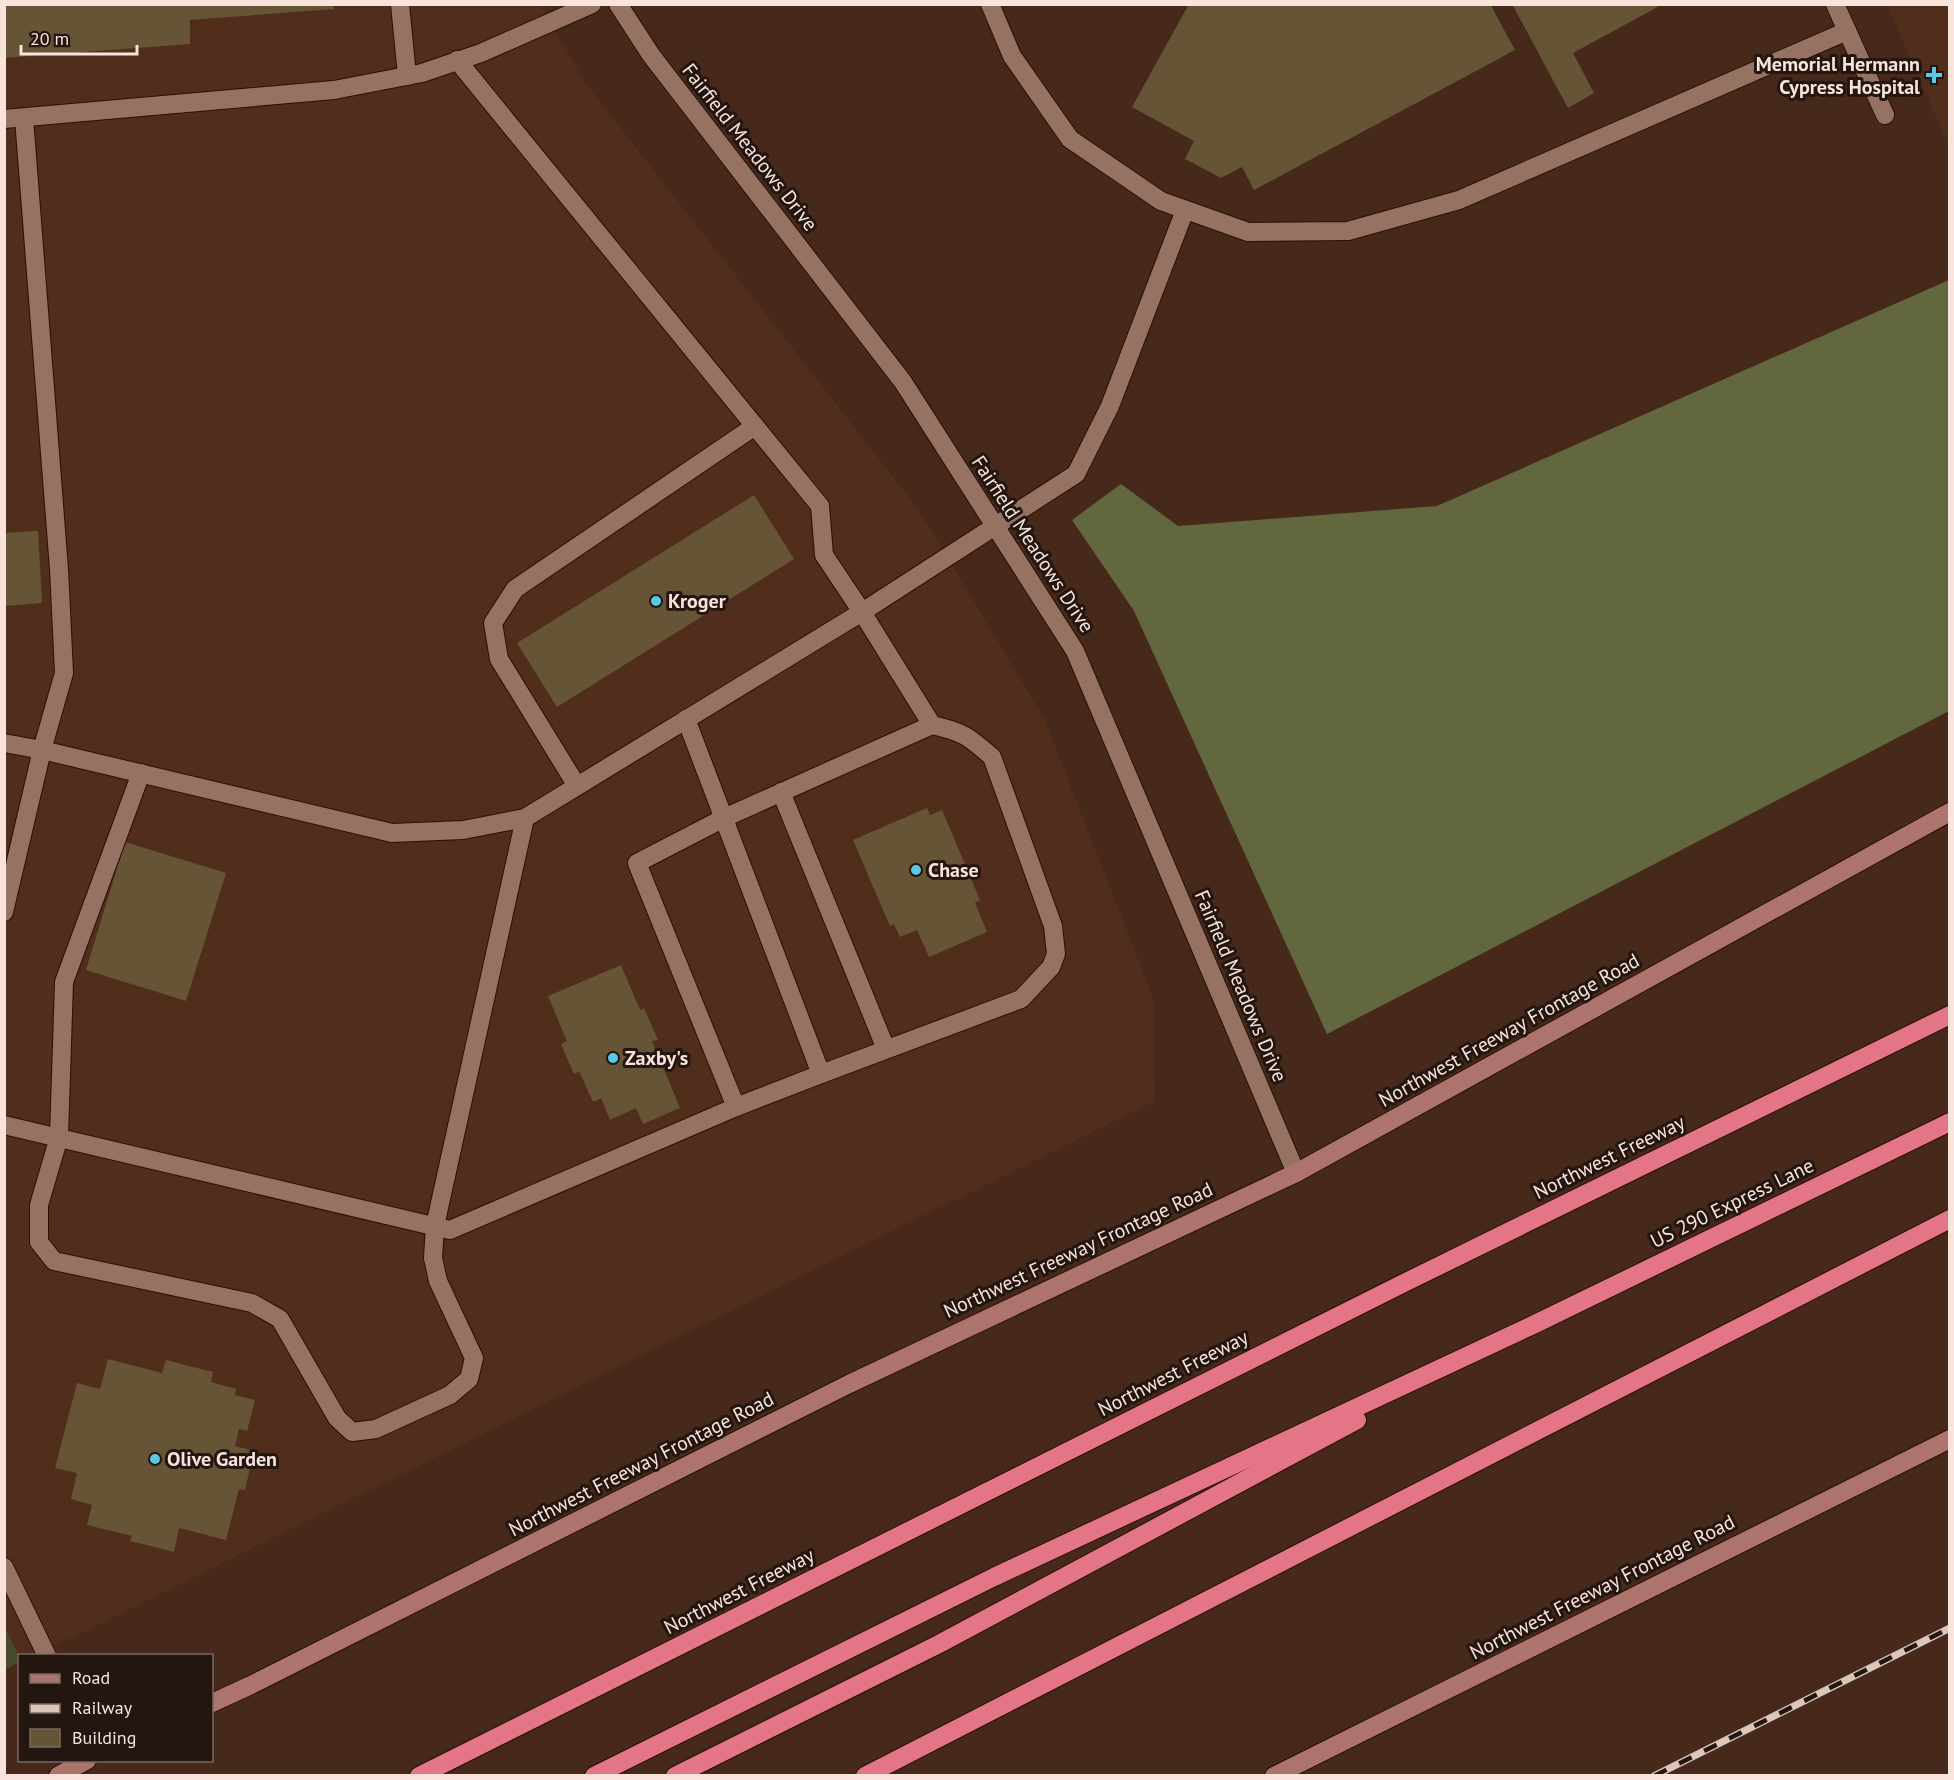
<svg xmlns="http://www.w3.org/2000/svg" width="1954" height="1780" font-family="'PT Sans',sans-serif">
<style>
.built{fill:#512e1c}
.green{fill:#474b29}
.forest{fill:#62673e}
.building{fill:#655436}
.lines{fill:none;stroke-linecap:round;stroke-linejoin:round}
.lane-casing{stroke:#2b1004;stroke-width:20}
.street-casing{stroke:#2b1004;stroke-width:20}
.secondary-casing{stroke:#2b1004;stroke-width:20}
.highway-casing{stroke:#2b1004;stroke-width:20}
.lane{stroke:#957262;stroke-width:18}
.street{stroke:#957262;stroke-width:18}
.secondary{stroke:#ad736d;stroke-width:18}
.highway{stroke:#e47586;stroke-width:18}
.rail-casing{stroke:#dcc6bc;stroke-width:7}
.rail{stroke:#23150f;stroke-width:4.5;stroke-dasharray:14;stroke-linecap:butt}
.poi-dot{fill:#5ac8e5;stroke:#23150f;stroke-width:2}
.labels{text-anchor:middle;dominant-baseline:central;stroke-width:6;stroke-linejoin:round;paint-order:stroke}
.poi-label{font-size:20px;font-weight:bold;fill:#f8e4db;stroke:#23150f;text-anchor:start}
.street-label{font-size:20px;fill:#f8e4db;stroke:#23150f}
</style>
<rect width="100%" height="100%" fill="#46291b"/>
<g class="built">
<path d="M5,5H541L584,81L918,509L1044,718L1153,998L1155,1101L73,1637L34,1655L19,1656L5,1625Z"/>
<path d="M1887,5H1949V146Z"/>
</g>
<path class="green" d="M4,1625L19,1656V1662L5,1670Z"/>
<path class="forest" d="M1949,280V711L1327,1034L1134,611L1072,520L1121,484L1178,526L1437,506Z"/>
<g class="building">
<path d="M4,4H333L334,9L190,20V44L4,58Z"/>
<path d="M1189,4H1490L1515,50L1254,190L1242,167L1221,178L1185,159L1194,141L1132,107Z"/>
<path d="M1512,4H1663L1573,53L1594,93L1568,108Z"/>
<path d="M754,495L794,559L557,707L517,643Z"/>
<path d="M38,531L42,603L4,606V533Z"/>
<path d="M927,808L930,815L942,810L980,900L975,903L987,932L929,957L917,930L900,937L894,924L890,926L853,840Z"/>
<path d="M125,842L226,873L186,1001L86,970Z"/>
<path d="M621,965L640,1010L644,1008L658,1040L652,1041L680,1108L643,1124L636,1108L610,1120L601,1098L593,1102L579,1071L574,1074L561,1044L567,1041L548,996Z"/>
<path d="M108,1359L162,1373L166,1360L213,1372L211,1382L236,1389L235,1395L255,1400L247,1431L239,1429L235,1446L254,1451L245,1490L239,1489L226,1540L179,1528L174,1552L130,1541L132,1536L87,1525L92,1505L71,1499L77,1473L55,1468L77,1383L100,1389Z"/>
</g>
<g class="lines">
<defs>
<g id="lane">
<path d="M400,4L407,76"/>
<path d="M990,4L1012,56L1070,139L1161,201L1248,232L1348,231L1459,200L1847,31"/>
<path d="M1835,4L1885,115"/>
<path d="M457,60L820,506L824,555L862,612L932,725L724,818L637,863L736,1107"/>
<path d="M4,119L334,90L422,73L481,53L592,4"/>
<path d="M4,743L42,750L392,833L463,830L525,818L862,612L1076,474L1110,406L1185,210"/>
<path d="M141,773L64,982L59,1137L39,1205V1242L54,1261L252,1303L280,1319L337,1418L352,1432L376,1429L450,1395L469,1379L474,1358L438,1281L433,1258L435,1226L525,818"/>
<path d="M577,786L499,659L493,623L515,589L755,426"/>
<path d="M781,792L886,1049"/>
<path d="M4,912L42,750L64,673L59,569L24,118"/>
<path d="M821,1074L1021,999L1051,967L1056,954L1053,926L992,757C968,736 963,732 932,725"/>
<path d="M4,1125L450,1230L736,1107L821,1074L686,719"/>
<path d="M4,1567L47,1656"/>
</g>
<path id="street" d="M618,4L651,55L903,382L1075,651L1296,1173"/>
<g id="secondary">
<path d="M212,1703L251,1685L849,1384L1296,1173L1950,812"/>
<path d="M58,1776L87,1760"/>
<path d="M1274,1776L1950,1439"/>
</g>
<g id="highway">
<path d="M419,1776L1406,1282L1950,1015"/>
<path d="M594,1776L994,1577L1535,1324L1950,1122"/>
<path d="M675,1776L939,1644L1357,1420"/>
<path d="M865,1776L1950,1219"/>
</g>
</defs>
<use href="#lane" class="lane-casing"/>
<use href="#street" class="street-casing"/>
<use href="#secondary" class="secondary-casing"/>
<use href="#highway" class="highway-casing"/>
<use href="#lane" class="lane"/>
<use href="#street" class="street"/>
<use href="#secondary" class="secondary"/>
<use href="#highway" class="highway"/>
<defs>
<path id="rail" d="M1654,1776L1950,1628"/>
</defs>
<use href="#rail" class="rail-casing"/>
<use href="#rail" class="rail"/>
</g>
<g class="poi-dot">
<path d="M1931 66h6v6h6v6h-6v6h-6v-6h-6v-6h6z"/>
<circle cx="656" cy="601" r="6"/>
<circle cx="916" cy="870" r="6"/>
<circle cx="613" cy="1058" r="6"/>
<circle cx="155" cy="1459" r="6"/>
</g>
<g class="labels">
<g class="poi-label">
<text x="1920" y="64" text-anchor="end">Memorial Hermann<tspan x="1920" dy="23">Cypress Hospital</tspan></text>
<text x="668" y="601">Kroger</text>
<text x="928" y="870">Chase</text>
<text x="625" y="1058">Zaxby's</text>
<text x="167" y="1459">Olive Garden</text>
</g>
<g class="street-label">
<text transform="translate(750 147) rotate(52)">Fairfield Meadows Drive</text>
<text transform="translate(1033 544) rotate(57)">Fairfield Meadows Drive</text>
<text transform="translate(1241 986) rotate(67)">Fairfield Meadows Drive</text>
<text transform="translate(1509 1030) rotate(-29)">Northwest Freeway Frontage Road</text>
<text transform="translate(1609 1157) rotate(-26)">Northwest Freeway</text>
<text transform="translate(1732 1203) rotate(-26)">US 290 Express Lane</text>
<text transform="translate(1078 1250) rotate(-25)">Northwest Freeway Frontage Road</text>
<text transform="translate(1173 1373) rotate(-27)">Northwest Freeway</text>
<text transform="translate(641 1464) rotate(-27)">Northwest Freeway Frontage Road</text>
<text transform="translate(1602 1587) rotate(-27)">Northwest Freeway Frontage Road</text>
<text transform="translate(739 1591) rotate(-27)">Northwest Freeway</text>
</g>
</g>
<rect width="1954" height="1780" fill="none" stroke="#f8e4db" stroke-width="12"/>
<rect x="18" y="1654" width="195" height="108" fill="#23150f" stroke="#786861" stroke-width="1.5"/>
<rect x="30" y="1674" width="30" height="9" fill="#ad736d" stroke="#786861" stroke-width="1.5"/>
<text x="72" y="1684" font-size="18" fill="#f8e4db">Road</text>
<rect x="30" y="1704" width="30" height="9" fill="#dcc6bc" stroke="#786861" stroke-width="1.5"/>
<text x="72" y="1714" font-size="18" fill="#f8e4db">Railway</text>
<rect x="30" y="1729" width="30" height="18" fill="#655436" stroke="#786861" stroke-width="1.5"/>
<text x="72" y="1744" font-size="18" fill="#f8e4db">Building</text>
<path d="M21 45v9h116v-9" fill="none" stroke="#f8e4db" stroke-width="3"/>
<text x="30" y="45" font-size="18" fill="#f8e4db" stroke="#23150f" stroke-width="4.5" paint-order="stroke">20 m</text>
</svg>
